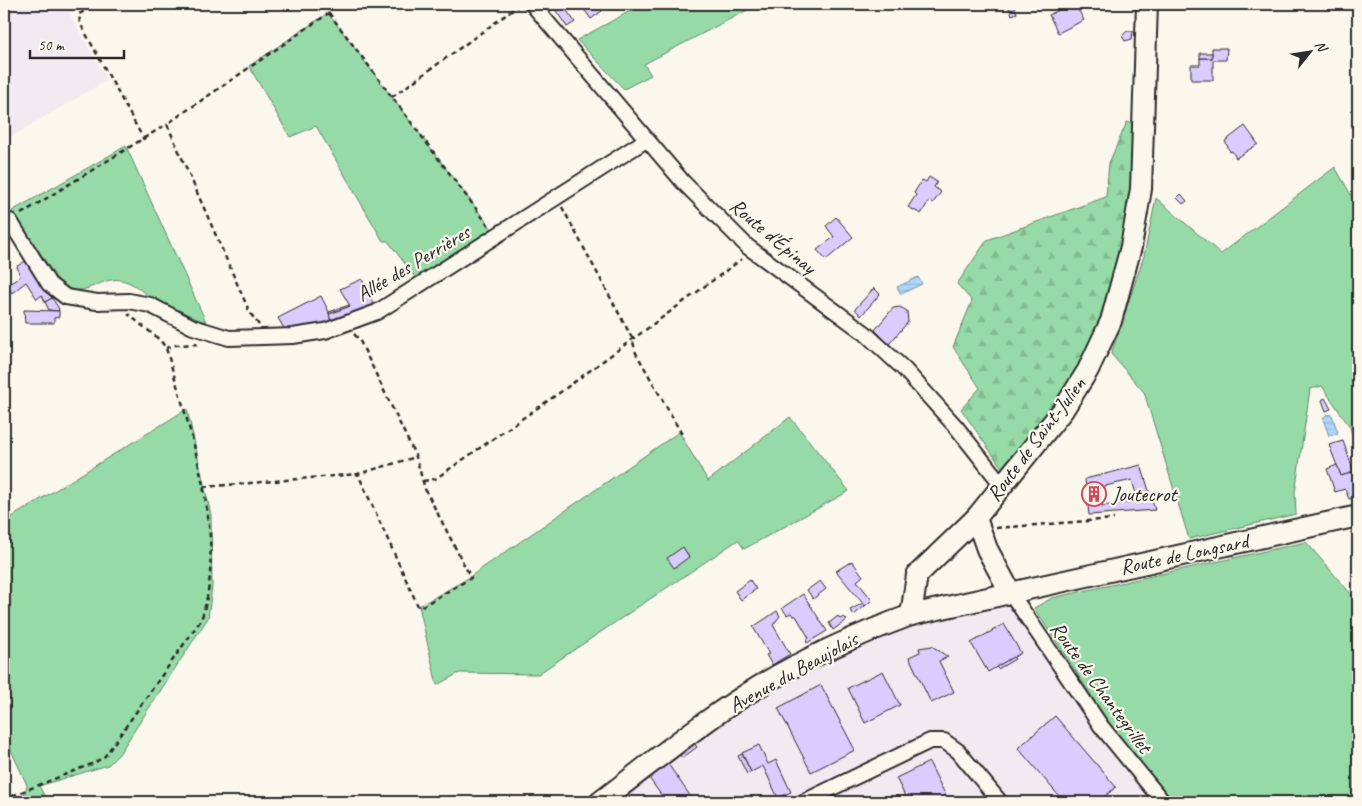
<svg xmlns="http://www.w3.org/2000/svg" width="1362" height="806" font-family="Caveat,sans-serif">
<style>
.built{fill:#f1eaf1}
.green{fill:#96dba7;stroke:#608369}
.forest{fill:url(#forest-firs);stroke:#608369}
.water{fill:url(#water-rules);stroke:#7a92a7}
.building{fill:#d9ccfe;stroke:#2b2b2b;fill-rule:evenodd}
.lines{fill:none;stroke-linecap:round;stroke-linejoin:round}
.minor-casing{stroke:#2b2b2b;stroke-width:18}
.secondary-casing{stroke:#2b2b2b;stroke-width:24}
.path{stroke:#2b2b2b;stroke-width:2.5;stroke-dasharray:5 4;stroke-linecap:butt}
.minor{stroke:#fbf7ec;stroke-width:14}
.secondary{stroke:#fbf7ec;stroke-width:20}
.labels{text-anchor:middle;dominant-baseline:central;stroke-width:4.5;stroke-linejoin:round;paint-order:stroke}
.street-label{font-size:21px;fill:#2b2b2b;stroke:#fbf7ec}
.poi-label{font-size:21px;fill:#2b2b2b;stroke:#fbf7ec;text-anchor:start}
</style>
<defs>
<pattern id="forest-firs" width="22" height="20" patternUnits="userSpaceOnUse" patternTransform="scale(1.25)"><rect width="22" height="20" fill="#96dba7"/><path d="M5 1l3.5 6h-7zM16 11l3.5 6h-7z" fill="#81bc90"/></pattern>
<pattern id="water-rules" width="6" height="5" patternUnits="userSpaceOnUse" patternTransform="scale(1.25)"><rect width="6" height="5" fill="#afd6f9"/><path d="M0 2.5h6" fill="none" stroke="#97b8d6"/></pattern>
</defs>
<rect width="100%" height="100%" fill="#fbf7ec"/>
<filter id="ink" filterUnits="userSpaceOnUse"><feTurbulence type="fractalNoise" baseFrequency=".02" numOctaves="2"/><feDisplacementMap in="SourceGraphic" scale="10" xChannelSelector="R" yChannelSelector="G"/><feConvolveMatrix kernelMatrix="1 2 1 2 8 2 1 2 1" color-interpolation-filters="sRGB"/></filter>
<g filter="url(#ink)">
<g class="built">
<path d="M4,4H88L69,13L107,80L4,141Z"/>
<path d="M1011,605L1109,748L1156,802H608L725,711L802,671L905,628Z"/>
</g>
<g class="green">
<path d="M643,4H759L644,64L651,75L624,89L577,40Z"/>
<path d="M328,13L494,232L417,280L388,241H383L316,126L290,137L249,66Z"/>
<path d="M126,146L129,153L206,322C189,323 168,311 153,301C144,293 137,285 125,281C102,273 88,300 62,286L12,211Z"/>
<path d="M1335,167L1358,207V458L1350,427L1322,386L1310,389L1295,493L1296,514L1189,539L1144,392L1111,354L1144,256L1156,198L1221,254Z"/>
<path d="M187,409L211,515L212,587L208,618L119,754L108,765L39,786L48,802H28L24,796L27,785L4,735V512L7,520Z"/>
<path d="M790,417L849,491L744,549L738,540L538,674L459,673L437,685L419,606L465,580L679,432L708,481Z"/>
<path d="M1306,542L1358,602V802H1171L1118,736L1034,608L1052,598Z"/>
</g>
<path class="forest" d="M1127,122L1135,124L1131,190L1118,274L1084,365L1002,468L961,409L980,388L953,347L972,301L957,284L987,240L1106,197L1109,163Z"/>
<g class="water">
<path d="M918,277L922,284L901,294L897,287Z"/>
<path d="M1327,414L1332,415L1338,433L1329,436L1323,419Z"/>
</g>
<g class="building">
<path d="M542,4H562L575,22L567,27L554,8L549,12Z"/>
<path d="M580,4H597L602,11L591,19Z"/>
<path d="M1070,4H1075L1084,20L1058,33L1049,15Z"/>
<path d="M1014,6L1017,13L1012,15L1009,8Z"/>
<path d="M1127,31H1133L1132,39L1125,41L1122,36Z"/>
<path d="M1212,48H1227L1226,60H1213V80H1191V65H1200V58H1212Z"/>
<rect x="1200" y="53" width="12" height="5"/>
<path d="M1245,126L1258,144L1236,158L1232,151L1230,152L1225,141Z"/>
<path d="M929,177L937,182L934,187L941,192L933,203L929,201L921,214L908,207L916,195L914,193L922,180L926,182Z"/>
<path d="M1181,194L1187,201L1183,204L1177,198Z"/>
<path d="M836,217L853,237L826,260L817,250L834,237L826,226Z"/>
<path d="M29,259L52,298L45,302L42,295L37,299L26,282L12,293L7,285L20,277L17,266Z"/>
<path d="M362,279L375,307L331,325L329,314L350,306L340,289Z"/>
<path d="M874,288L880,294L861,316L855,309Z"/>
<path d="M321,296L329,312L331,325L286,332L278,318Z"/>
<path d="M52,298L58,307L59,311L49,310L45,302Z"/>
<path d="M349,305L350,306L329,314V312Z"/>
<path d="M900,307L907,311L908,322L889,344L875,330L893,308Z"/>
<path d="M24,310L59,311V317L54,318V323H25Z"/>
<path d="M1325,398L1331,409L1326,411L1322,400Z"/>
<path d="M1343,441L1354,472L1341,476L1329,445Z"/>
<path d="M1141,465L1155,510L1089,515L1085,479ZM1132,480L1138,501L1102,506L1101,487Z"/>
<path d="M1337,465L1341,476L1354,472L1358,485V498L1349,499L1345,489L1335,492L1327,469Z"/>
<path d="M683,547L689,557L674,568L667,558Z"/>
<path d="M852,561L863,576L857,581L872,600L865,606L836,571Z"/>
<path d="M750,580L756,589L741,600L735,591Z"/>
<path d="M820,581L826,589L813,599L807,590Z"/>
<path d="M803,594L827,631L807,643L806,640L809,638L796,616H793L791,613L787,615L782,608Z"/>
<path d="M863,603L865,606L854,615L850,610Z"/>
<path d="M777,611L780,616L773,625L790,654L772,665L766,655L769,654L753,627Z"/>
<path d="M838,616L840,619L844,617L847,620L833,630L829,623Z"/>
<path d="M1004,624L1021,653L988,672L971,643Z"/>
<path d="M932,646L948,657L939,661L954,692L931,703L909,657L920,652L919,648Z"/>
<path d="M1013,657L1015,659L998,669L996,667Z"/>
<path d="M883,671L900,705L865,723L848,688Z"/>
<path d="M821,685L855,750L811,772L778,708Z"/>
<path d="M1055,716L1116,787L1098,802H1064L1018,748Z"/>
<path d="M692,740L697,747L682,758L677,751Z"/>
<path d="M759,745L768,764L776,760L791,792L778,798L763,766L751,772L742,753Z"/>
<path d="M742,754L751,772L747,774L738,756Z"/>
<path d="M666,761L691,797L684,802H666L647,775Z"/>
<path d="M929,762L949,802H908L896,778Z"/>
</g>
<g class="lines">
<defs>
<g id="minor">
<path d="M532,4L683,182L748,247L865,333L905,370L957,428L1002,485"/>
<path d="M10,221L49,284L66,297L97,302L129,301L150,305L193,327L229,338L293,336L325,331L377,312L646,140"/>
<path d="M1010,592L1101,726L1163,802"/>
<path d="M803,802L930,741H944L958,751L1000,802"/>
</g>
<g id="secondary">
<path d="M976,518L987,549L1010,592"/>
<path d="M911,615L917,575L976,518L1063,410L1088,370L1111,321L1131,247L1141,189L1147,4"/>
<path d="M600,802C653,762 706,718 763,684C810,656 859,634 911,615L1358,516"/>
</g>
</defs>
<use href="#minor" class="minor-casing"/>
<use href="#secondary" class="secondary-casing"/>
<g class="path">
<path d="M100,4L79,14L80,23L144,140"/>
<path d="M329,13L489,226"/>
<path d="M392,97L521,4"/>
<path d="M562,207L632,338L636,353L684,438"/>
<path d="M21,214L167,124"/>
<path d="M259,325L250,313L167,124L329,13L324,4"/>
<path d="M354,334L359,339L416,457L425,489L471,578L419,608L358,474"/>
<path d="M166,348L176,345L201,344"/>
<path d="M423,481L435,479L562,391L742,259"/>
<path d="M203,487L358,474L416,457"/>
<path d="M996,528L1114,519"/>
<path d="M4,799L94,763L105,756L201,620C229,539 189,428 166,348L160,340L128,314"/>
</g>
<use href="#minor" class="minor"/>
<use href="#secondary" class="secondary"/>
</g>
</g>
<defs>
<symbol id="building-ring" viewBox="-11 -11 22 22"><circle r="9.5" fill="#fbf7ec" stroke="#d1495b" stroke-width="1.5"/><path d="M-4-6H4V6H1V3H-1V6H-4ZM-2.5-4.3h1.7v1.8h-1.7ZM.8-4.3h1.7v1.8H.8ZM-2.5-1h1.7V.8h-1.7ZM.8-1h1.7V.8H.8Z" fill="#d1495b"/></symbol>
</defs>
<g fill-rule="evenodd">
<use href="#building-ring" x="1080" y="480" width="28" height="28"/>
</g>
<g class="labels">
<g class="street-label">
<text transform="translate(773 236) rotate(40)">Route d'Épinay</text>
<text transform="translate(413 263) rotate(-31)">Allée des Perrières</text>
<text transform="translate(1036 439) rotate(-53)">Route de Saint-Julien</text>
<text transform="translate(1184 554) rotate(-12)">Route de Longsard</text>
<text transform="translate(793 672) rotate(-29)">Avenue du Beaujolais</text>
<text transform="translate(1101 687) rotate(54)">Route de Chantegrillet</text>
</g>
<g class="poi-label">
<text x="1112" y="494">Joutecrot</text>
</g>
</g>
<rect width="1362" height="806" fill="none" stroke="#fbf7ec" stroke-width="20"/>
<rect x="10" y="10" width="1342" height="786" fill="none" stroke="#2b2b2b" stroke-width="2" filter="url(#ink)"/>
<g transform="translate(1310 52) rotate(60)" stroke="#fbf7ec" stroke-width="4" paint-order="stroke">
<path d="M0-4L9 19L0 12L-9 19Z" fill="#2b2b2b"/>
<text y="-8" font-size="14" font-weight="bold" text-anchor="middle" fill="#2b2b2b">N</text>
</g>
<path d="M30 50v8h94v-8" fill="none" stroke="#2b2b2b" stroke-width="2.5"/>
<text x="38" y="50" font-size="15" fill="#2b2b2b" stroke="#fbf7ec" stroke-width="4" paint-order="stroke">50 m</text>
</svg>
